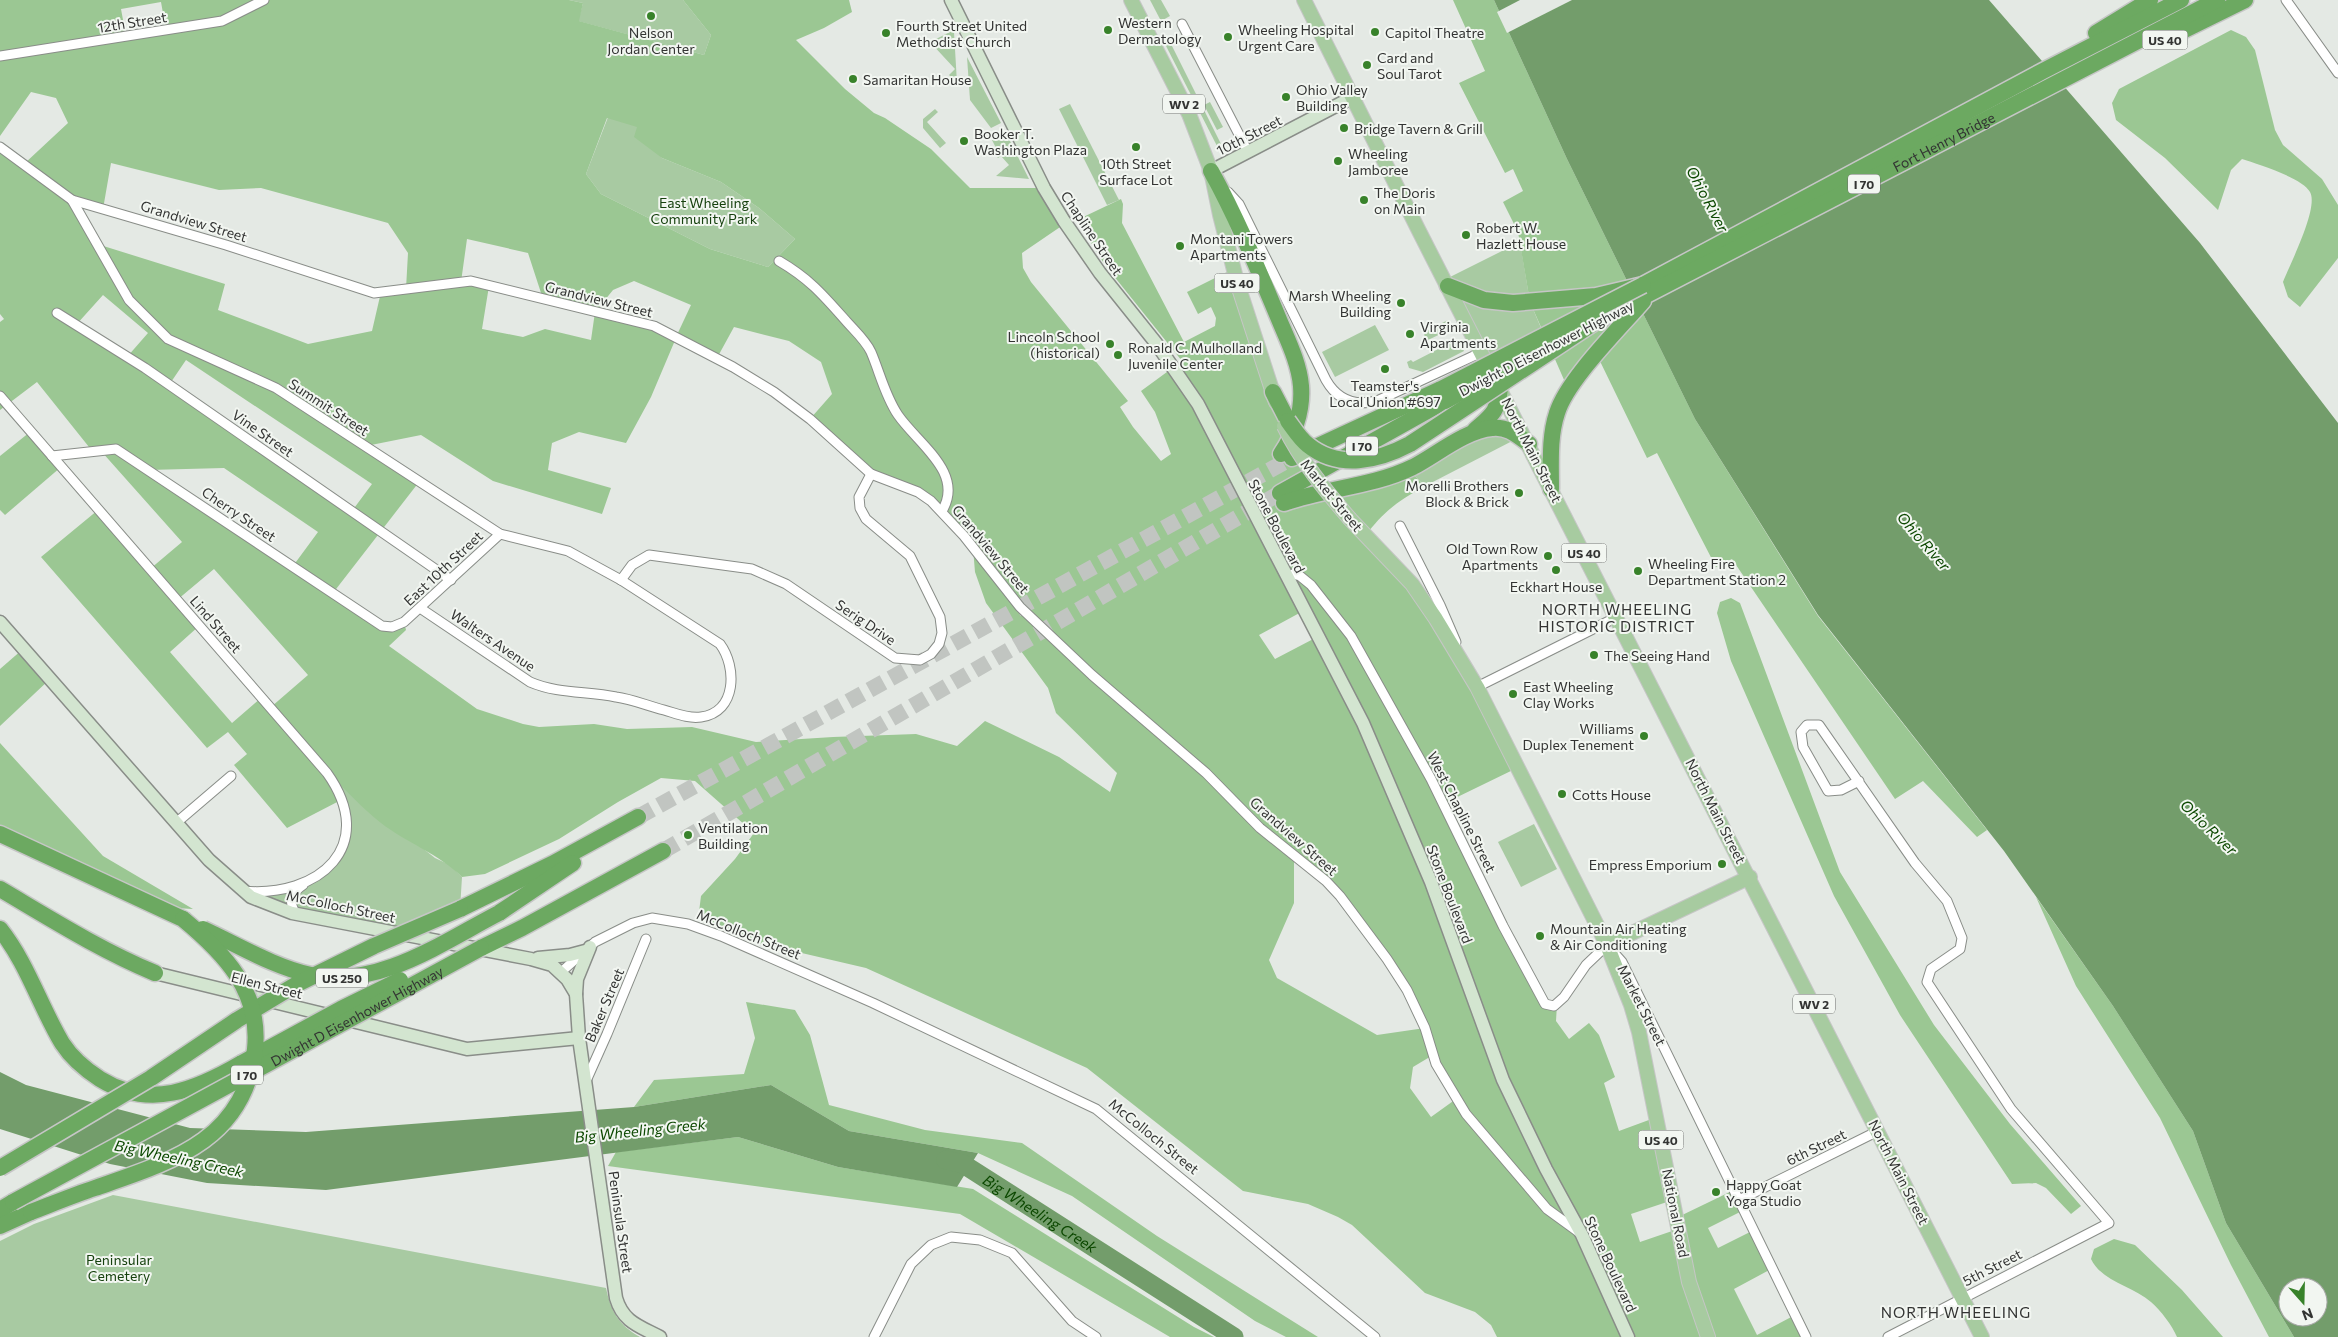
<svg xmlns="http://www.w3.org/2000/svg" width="2338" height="1337" font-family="Commissioner,sans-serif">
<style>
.green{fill:#a8caa2}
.forest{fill:#9bc793;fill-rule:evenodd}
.water{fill:#739d6b;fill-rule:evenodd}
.pier{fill:#e4e9e4}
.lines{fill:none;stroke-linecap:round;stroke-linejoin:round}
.river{stroke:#739d6b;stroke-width:19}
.highway-tunnel{stroke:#c1c5c1;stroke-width:16;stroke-dasharray:16 8;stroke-linecap:butt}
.street-casing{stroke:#898d88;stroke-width:11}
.secondary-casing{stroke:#898d88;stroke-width:15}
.primary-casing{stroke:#c6c6c6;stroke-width:16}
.highway-casing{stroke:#c6c6c6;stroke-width:19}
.street{stroke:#fff;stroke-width:9}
.secondary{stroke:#d3e5d0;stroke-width:12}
.primary{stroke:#a7cba0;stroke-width:14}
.highway{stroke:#6ca961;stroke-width:16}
.primary-bridge-casing{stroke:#c6c6c6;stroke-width:16;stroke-linecap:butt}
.highway-bridge-casing{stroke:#c6c6c6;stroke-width:19;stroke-linecap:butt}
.primary-bridge{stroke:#a7cba0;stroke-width:14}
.highway-bridge{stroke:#6ca961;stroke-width:16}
.poi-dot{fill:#38822a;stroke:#f2f6f1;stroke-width:2}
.labels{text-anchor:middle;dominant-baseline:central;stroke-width:4;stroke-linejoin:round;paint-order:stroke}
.shield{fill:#f2f6f1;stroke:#6c6e6c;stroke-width:1}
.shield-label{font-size:12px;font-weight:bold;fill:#333433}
.street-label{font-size:14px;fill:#333433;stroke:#f2f6f1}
.poi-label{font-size:14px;fill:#333433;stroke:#f2f6f1;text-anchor:start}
.park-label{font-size:14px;fill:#16410e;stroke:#f2f6f1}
.water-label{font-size:15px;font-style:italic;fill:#0c4800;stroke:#f2f6f1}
.neighbourhood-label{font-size:15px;letter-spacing:1px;fill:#333433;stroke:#f2f6f1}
</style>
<rect width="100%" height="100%" fill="#e4e9e4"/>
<g class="green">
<path d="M569,0H683L711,35L704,55L578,21L583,3Z"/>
<path d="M1150,0H1161L1170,16L1161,21Z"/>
<path d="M954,30V32L957,83L949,75L955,69L930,42Z"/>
<path d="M1168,38L1221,144L1217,146L1164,42Z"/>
<path d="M967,57L1001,123L991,128L970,100Z"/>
<path d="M617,94L662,158L721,182L759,208L795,239L768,267L710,249L601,194L586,174Z"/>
<path d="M1210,102L1223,127L1217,130L1204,105Z"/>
<path d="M1070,104L1119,200L1107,205L1059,109Z"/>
<path d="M935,109L938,112L927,122L946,143L940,148L923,128V119Z"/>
<path d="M1006,133L1029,179L996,176L1009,165L1001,156L998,158L992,151L996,148L992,140Z"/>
<path d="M1520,242L1530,302L1544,335L1488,364L1444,280Z"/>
<path d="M1448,320L1453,328L1428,340L1425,339L1424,332Z"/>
<path d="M1375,325L1389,350L1335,377L1322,352Z"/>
<path d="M1459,341L1464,351L1423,372L1409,368L1407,362L1411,360L1413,362L1452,342L1453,344Z"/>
<path d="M1472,434L1520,437L1427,485L1421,482L1408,469Z"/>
<path d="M327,773L435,858L450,865L462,877L460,909L407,932L292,913L257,892L269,891L325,871L347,828Z"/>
<path d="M1534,824L1557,869L1521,887L1498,842Z"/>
<path d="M113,1195L606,1288C611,1312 619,1325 640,1337H0V1241L34,1224Z"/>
</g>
<g class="forest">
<path d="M0,0H569L583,3L579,21L704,55L711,35L683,0H849L852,12L824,28L796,40L845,89L874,113L885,118L931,149L970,188H1044L1066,223L1022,253L1023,268L1031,282L1128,401L1120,407L1133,427L1161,461L1171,454L1155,412L1141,391L1182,361L1105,265L1077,220L1121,199L1123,204L1122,223L1184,342L1215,326L1216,318L1211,307L1198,314L1187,292L1233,269L1273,392L1323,488L1408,469L1421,482L1427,485C1398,501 1385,510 1365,536L1412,584L1517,768L1443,804L1542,1000L1557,1004L1556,1021L1569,1039L1589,1023L1599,1035L1615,1077L1604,1083L1619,1131L1657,1117L1673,1200L1631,1214L1640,1242L1678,1229L1676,1218L1734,1190L1744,1210L1708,1228L1718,1248L1754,1230L1773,1268L1734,1289L1757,1335L1795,1315L1806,1337H1497L1491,1325L1475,1312L1425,1293L1352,1225L1338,1217L1308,1204L1243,1191L1087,1068L866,968L754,942L711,922L699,912L701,896L735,859L754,833L695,781L661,778L618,802L559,839L485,874L462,877C439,854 407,843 381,823C363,809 347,791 330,775L343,799L287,828L234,765L247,754L228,732L207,748L41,557L98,510L150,569L182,542L101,451L93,452L37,382L0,410V322L4,319L0,314V147L24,164L68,123L56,98L31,92L0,136ZM161,2L166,30L126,36L121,9ZM607,118L637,127L634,137L662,158L721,182L759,208L795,239L768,267L710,249L601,194L586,174ZM111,163L219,190L261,188L388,223L408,253L406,289L381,292L372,331L308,344L218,310L225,284L97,244L73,200L103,209ZM467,239L528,253L543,299L595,312L591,340L545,329L523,337L482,329L489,286L461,282ZM634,281L691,305L676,337L596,311L613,290ZM103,295L148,333L127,357L76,325ZM734,327L789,341L821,362L832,394L810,419L871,474L931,501L973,548L975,572L986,603L1048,688L1056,713L1117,773L1110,792L1059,757L985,721L957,746L916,734L833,737L756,742L692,727L627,729L594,724L539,727L523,724L477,709L389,646L406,630L404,622L382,626L333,593L419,482L366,446L421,435L493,481L602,514L611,488L548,470L552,443L579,432L626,443L651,397L676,338L717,358ZM186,360L372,484L352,511L169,385ZM224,468L318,532L293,566L148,470ZM214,569L308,675L271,707L262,697L232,723L170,652L199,626L177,600ZM1305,610L1319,636L1275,659L1259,635ZM1294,858L1340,896L1418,1010L1425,1028L1377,1035L1277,978L1269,960L1294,903ZM1433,1055L1456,1099L1431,1117L1410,1088L1413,1067Z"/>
<path d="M1453,0H1494L1567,159L1695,419L1818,616L1987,830L1977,837L1923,781L1895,799L1732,559L1716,567L1657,453L1647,458L1597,355L1568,389L1530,302L1518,232L1503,202L1523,191L1513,169L1505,173L1459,83L1485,71Z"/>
<path d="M2231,30L2246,37L2255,50L2275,130L2283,145L2322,179L2338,205V258L2300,307L2288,297L2283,282C2290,264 2319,208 2310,192C2303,178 2257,164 2242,159L2231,170L2218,210L2165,158L2116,120L2112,103L2119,89Z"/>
<path d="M30,432L61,467L5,515L0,510V456Z"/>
<path d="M1731,598L1740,603L1840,872L1934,1025L2010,1124L2081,1206L2071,1214L2046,1188L2036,1183L2012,1184L1900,1015L1834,896L1731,661L1717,613L1720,602Z"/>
<path d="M23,649L50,679L0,726V669Z"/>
<path d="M0,743L103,856L193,909L156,907L0,834Z"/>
<path d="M2036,897L2113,1006L2193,1131L2226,1223L2294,1337H2269L2231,1265L2160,1118L2076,986Z"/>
<path d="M746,1002L795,1010L810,1035L829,1105L925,1130L1022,1143L1157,1236L1318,1337H1286L1255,1321L1072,1196L978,1153L849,1131L771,1085L634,1107L654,1080L744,1074L755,1038Z"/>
<path d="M738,1137L838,1167L973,1189L1194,1327L1214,1337H1170L960,1214L608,1166L616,1152Z"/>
<path d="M2114,1239L2135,1245L2182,1290L2223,1337H2177C2172,1325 2161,1311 2151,1302C2133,1286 2102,1282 2091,1259L2094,1249Z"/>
</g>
<g class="water">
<path d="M1494,0H1989L2200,243L2338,423V1337H2294L2226,1223L2193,1131L2113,1006L2004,851L1818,615L1695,419L1567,159ZM2288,1287H2318V1317H2288Z"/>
<path d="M0,1072L26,1085L190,1128L306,1132L634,1107L771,1085L849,1131L978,1153L957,1187L838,1167L738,1137L326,1190L207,1183L110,1164L0,1129Z"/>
</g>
<path class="pier" d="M1520,0H1572L1507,33L1497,12Z"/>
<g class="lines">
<path class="river" id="s1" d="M946,1160L963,1164L1234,1337"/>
<g class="highway-tunnel">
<path d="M638,817L1292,458"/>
<path d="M663,851L1280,493"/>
</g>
<defs>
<g id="street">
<path d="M2286,0L2338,73"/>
<path d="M1182,24L1248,152"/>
<path d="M0,56L222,21L264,0"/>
<path d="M0,147L72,200L226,245L374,293L471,281L654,326L733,367L774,392L810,419L871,474L918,492L931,501L964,536L1020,607L1092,675L1206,773L1260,828L1326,881L1340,896L1387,959L1407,990L1425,1028L1436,1064L1466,1114L1547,1209L1580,1233"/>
<path d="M1228,192L1239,204L1326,380C1338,401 1356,407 1379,400L1482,352"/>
<path d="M72,200L129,300L168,339L276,388L500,534L568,551L621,580L720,644C737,667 737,712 701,717C688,719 675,713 664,710C648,706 632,699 616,697C587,691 558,694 530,682L420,608"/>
<path d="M779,261C810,279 824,296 847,322C855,331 866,341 871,352C880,373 885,396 898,415C918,444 965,473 942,511"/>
<path d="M57,313L145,368L451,580"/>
<path d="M0,396L327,773C379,846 319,898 243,891"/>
<path d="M52,456L116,449L382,626L392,627L404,622L500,534"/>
<path d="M1400,526L1440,605L1456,642"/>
<path d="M1286,576L1293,574L1300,576L1311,585L1351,636L1431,779L1503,926L1545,1004L1554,1006L1564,997L1586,965L1607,945L1622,962L1806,1337"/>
<path d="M621,580L632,565L649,555L752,569L786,584L895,658L920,660L931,654L939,644L942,633L940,617L910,556L866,519L860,508L859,497L871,474"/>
<path d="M1477,687L1617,617"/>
<path d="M1859,781L1841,790L1828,791L1803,747L1801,732L1807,725H1819L1915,863L1947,901L1962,938L1960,949L1931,969L1927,982L2011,1109L2109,1223L1888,1337"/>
<path d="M176,823L231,776"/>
<path d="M296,914C288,902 291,893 303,885"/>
<path d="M560,973L595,942L633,923L652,918L688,924L721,936L873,1003L1096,1109L1375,1337"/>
<path d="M586,1081L607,1034L646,939"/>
<path d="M1739,1200L1878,1131"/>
<path d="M874,1337L911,1264L931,1245L951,1237L980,1240L1012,1253L1072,1321L1096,1337"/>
</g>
<g id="secondary">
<path d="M951,0L1044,188L1064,221L1100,273L1156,343L1198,404L1363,723L1431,882L1503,1080L1546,1169L1582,1235L1628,1337"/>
<path d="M1211,171L1353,97"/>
<path d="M0,622L209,860L251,897L292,913L531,959L552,965L567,979L576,994L579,1038L616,1298C623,1322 639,1326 660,1337"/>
<path d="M538,958L570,955L585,951"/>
<path d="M155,973L467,1049L579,1038"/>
<path d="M576,994L577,979L590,947"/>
</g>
<g id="primary">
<path d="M1131,0L1189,114L1211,171L1220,215L1237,282L1276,402"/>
<path d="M1304,0L1418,229L1982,1337"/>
<path d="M1350,519L1412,584L1436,619L1477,687L1607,945L1631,1005L1639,1032L1689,1282L1708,1337"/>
<path d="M1607,945L1750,877"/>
</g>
<g id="highway">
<path d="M2096,33L2150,0"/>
<path d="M2174,35L2245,0"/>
<path d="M1211,171C1237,218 1257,267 1278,317C1287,339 1299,362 1301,386C1303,412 1295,433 1281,454"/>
<path d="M1448,286L1484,300L1513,303L1596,296L1643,285L2043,71L2181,0"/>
<path id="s2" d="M1598,320L2217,0"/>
<path d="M1273,392L1288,421"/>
<path d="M1475,430C1492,415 1498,412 1500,387"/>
<path d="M1292,458L1441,389"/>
<path d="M1551,489C1551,463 1549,437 1557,413C1567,380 1619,329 1643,301"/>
<path d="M1280,493L1445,401"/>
<path d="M1284,503C1326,488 1372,487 1413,467C1436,455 1466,430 1492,428C1507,426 1517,435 1529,444"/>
<path d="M0,834L183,919"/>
<path d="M0,889C51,919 100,950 155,973"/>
<path d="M460,909L552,864L638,817"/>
<path d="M499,913L573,863"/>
<path d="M0,929C27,963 40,1006 62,1043C71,1057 86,1070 100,1079C150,1110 196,1090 242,1063"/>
<path d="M481,948L522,928L663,851"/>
<path d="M0,1210L13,1202"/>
<path d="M0,1226L31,1212"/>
</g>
</defs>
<use href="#street" class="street-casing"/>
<use href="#secondary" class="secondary-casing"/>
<use href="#primary" class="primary-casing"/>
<use href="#highway" class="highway-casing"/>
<use href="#street" class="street"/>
<use href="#secondary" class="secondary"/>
<use href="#primary" class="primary"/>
<use href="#highway" class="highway"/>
<defs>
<path id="primary-bridge" d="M1284,426C1301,461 1325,490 1350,519"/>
<g id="highway-bridge">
<path d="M1441,389L1643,285"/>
<path d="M1445,401L1516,363"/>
<path d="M1288,421C1294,429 1300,439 1308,445C1339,470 1378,461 1410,444L1598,320"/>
<path d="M203,929C238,945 274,967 311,975C378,989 443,942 499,913"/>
<path d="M242,1063L341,1009L400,980"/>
<path d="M0,1168L151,1078L237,1020L297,984L374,946L460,909"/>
<path id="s3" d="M13,1202L481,948"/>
<path d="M31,1212C52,1204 74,1195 95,1188C170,1162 245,1141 255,1049C261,991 224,953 183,919"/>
</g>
</defs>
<use href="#primary-bridge" class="primary-bridge-casing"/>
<use href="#highway-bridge" class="highway-bridge-casing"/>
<use href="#primary-bridge" class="primary-bridge"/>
<use href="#highway-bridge" class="highway-bridge"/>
</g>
<g class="poi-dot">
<circle cx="651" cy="16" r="5"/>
<circle cx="1108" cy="30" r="5"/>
<circle cx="1375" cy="32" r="5"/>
<circle cx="886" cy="33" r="5"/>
<circle cx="1228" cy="37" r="5"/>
<circle cx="1367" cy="65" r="5"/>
<circle cx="853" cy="79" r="5"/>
<circle cx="1286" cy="97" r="5"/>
<circle cx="1344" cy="128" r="5"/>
<circle cx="964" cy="141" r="5"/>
<circle cx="1136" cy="147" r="5"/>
<circle cx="1338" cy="161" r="5"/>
<circle cx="1364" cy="200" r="5"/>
<circle cx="1466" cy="235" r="5"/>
<circle cx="1180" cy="246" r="5"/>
<circle cx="1401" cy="303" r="5"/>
<circle cx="1410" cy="334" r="5"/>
<circle cx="1110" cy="344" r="5"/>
<circle cx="1118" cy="355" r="5"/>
<circle cx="1385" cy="369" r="5"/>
<circle cx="1519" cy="493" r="5"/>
<circle cx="1548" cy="556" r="5"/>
<circle cx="1556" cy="570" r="5"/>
<circle cx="1638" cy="571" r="5"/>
<circle cx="1594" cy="655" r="5"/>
<circle cx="1513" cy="694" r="5"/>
<circle cx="1644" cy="736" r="5"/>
<circle cx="1562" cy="794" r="5"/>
<circle cx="688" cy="835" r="5"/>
<circle cx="1722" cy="864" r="5"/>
<circle cx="1540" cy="936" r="5"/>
<circle cx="1716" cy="1192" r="5"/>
</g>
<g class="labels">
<g class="shield">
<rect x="2142.5" y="30.5" width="45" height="19" rx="4"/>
<rect x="1163" y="94.5" width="42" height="19" rx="4"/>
<rect x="1848" y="174.5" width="32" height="19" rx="4"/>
<rect x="1214.5" y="273.5" width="45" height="19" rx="4"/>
<rect x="1346" y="436.5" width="32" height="19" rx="4"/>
<rect x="1561.5" y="543.5" width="45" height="19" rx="4"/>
<rect x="316" y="968.5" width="52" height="19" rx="4"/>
<rect x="1793" y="994.5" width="42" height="19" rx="4"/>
<rect x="231" y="1065.5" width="32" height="19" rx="4"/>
<rect x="1638.5" y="1130.5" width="45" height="19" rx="4"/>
</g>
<g class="shield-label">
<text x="2165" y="40">US 40</text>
<text x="1184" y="104">WV 2</text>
<text x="1864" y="184">I 70</text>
<text x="1237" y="283">US 40</text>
<text x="1362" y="446">I 70</text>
<text x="1584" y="553">US 40</text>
<text x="342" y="978">US 250</text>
<text x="1814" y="1004">WV 2</text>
<text x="247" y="1075">I 70</text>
<text x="1661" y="1140">US 40</text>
</g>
<g class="street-label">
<text transform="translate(132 22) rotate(-9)">12th Street</text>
<text transform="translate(1249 135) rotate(-27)">10th Street</text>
<text stroke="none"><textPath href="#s2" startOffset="389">Fort Henry Bridge</textPath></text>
<text transform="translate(194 221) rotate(17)">Grandview Street</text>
<text transform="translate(1092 233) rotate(56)">Chapline Street</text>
<text transform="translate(599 299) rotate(14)">Grandview Street</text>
<text transform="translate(1546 348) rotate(-27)">Dwight D Eisenhower Highway</text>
<text transform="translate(329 407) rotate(33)">Summit Street</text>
<text transform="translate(263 433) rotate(35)">Vine Street</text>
<text transform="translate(1532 450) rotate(63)">North Main Street</text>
<text transform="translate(1332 495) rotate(51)">Market Street</text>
<text transform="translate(239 514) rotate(34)">Cherry Street</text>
<text transform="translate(1277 526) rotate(62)">Stone Boulevard</text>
<text transform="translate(991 549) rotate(50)">Grandview Street</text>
<text transform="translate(443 568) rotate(-43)">East 10th Street</text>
<text transform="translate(866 622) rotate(34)">Serig Drive</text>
<text transform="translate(216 624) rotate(49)">Lind Street</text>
<text transform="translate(493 640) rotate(34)">Walters Avenue</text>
<text transform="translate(1716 811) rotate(63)">North Main Street</text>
<text transform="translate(1462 812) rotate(63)">West Chapline Street</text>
<text transform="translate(1294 836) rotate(41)">Grandview Street</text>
<text transform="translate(1450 894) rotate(69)">Stone Boulevard</text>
<text transform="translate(341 906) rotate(12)">McColloch Street</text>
<text transform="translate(749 934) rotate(22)">McColloch Street</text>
<text transform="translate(267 985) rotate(14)">Ellen Street</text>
<text transform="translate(604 1005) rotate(-67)">Baker Street</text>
<text transform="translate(1642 1005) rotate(63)">Market Street</text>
<text stroke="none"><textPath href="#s3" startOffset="391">Dwight D Eisenhower Highway</textPath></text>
<text transform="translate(1154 1136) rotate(39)">McColloch Street</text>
<text transform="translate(1816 1147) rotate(-26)">6th Street</text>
<text transform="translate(1899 1172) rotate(63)">North Main Street</text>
<text transform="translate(1676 1213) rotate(79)">National Road</text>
<text transform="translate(621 1222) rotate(82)">Peninsula Street</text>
<text transform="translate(1611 1264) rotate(65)">Stone Boulevard</text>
<text transform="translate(1992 1267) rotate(-27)">5th Street</text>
</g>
<g class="poi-label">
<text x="1118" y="22">Western<tspan x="1118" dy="16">Dermatology</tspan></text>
<text x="896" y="25">Fourth Street United<tspan x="896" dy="16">Methodist Church</tspan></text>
<text x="1238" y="29">Wheeling Hospital<tspan x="1238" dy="16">Urgent Care</tspan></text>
<text x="651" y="32" text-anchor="middle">Nelson<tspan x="651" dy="16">Jordan Center</tspan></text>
<text x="1385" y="32">Capitol Theatre</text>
<text x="1377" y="57">Card and<tspan x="1377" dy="16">Soul Tarot</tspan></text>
<text x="863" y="79">Samaritan House</text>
<text x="1296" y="89">Ohio Valley<tspan x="1296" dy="16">Building</tspan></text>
<text x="1354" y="128">Bridge Tavern &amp; Grill</text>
<text x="974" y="133">Booker T.<tspan x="974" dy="16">Washington Plaza</tspan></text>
<text x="1348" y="153">Wheeling<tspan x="1348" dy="16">Jamboree</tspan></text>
<text x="1136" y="163" text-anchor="middle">10th Street<tspan x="1136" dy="16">Surface Lot</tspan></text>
<text x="1374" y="192">The Doris<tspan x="1374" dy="16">on Main</tspan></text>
<text x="1476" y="227">Robert W.<tspan x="1476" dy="16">Hazlett House</tspan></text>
<text x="1190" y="238">Montani Towers<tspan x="1190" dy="16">Apartments</tspan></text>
<text x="1391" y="295" text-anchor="end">Marsh Wheeling<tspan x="1391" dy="16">Building</tspan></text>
<text x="1420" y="326">Virginia<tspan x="1420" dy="16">Apartments</tspan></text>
<text x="1100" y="336" text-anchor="end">Lincoln School<tspan x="1100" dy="16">(historical)</tspan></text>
<text x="1128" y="347">Ronald C. Mulholland<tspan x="1128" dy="16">Juvenile Center</tspan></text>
<text x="1385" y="385" text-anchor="middle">Teamster's<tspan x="1385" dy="16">Local Union #697</tspan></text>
<text x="1509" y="485" text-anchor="end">Morelli Brothers<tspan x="1509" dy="16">Block &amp; Brick</tspan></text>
<text x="1538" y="548" text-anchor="end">Old Town Row<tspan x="1538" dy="16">Apartments</tspan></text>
<text x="1648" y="563">Wheeling Fire<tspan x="1648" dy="16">Department Station 2</tspan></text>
<text x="1556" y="586" text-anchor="middle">Eckhart House</text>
<text x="1604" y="655">The Seeing Hand</text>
<text x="1523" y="686">East Wheeling<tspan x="1523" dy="16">Clay Works</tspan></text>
<text x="1634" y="728" text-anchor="end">Williams<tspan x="1634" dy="16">Duplex Tenement</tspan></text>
<text x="1572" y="794">Cotts House</text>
<text x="698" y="827">Ventilation<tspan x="698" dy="16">Building</tspan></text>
<text x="1712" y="864" text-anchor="end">Empress Emporium</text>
<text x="1550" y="928">Mountain Air Heating<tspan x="1550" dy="16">&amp; Air Conditioning</tspan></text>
<text x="1726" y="1184">Happy Goat<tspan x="1726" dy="16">Yoga Studio</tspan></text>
</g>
<g class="park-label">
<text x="704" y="202">East Wheeling<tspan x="704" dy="16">Community Park</tspan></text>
<text x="119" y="1259">Peninsular<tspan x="119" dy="16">Cemetery</tspan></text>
</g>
<g class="water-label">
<text transform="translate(1708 199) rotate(62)">Ohio River</text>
<text transform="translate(1924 541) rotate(49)">Ohio River</text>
<text transform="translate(2209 827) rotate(44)">Ohio River</text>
<text transform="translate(640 1130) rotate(-6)">Big Wheeling Creek</text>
<text transform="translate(179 1158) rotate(12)">Big Wheeling Creek</text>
<text stroke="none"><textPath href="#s1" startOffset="109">Big Wheeling Creek</textPath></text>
</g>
<g class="neighbourhood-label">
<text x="1617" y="609">NORTH WHEELING<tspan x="1617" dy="17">HISTORIC DISTRICT</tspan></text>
<text x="1956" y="1312">NORTH WHEELING</text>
</g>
</g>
<g transform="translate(2303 1302) rotate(160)"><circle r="24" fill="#f2f6f1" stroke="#a6a8a5"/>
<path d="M0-4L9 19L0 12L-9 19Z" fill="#38822a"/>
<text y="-8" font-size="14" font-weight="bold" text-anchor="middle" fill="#333433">N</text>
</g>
</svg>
